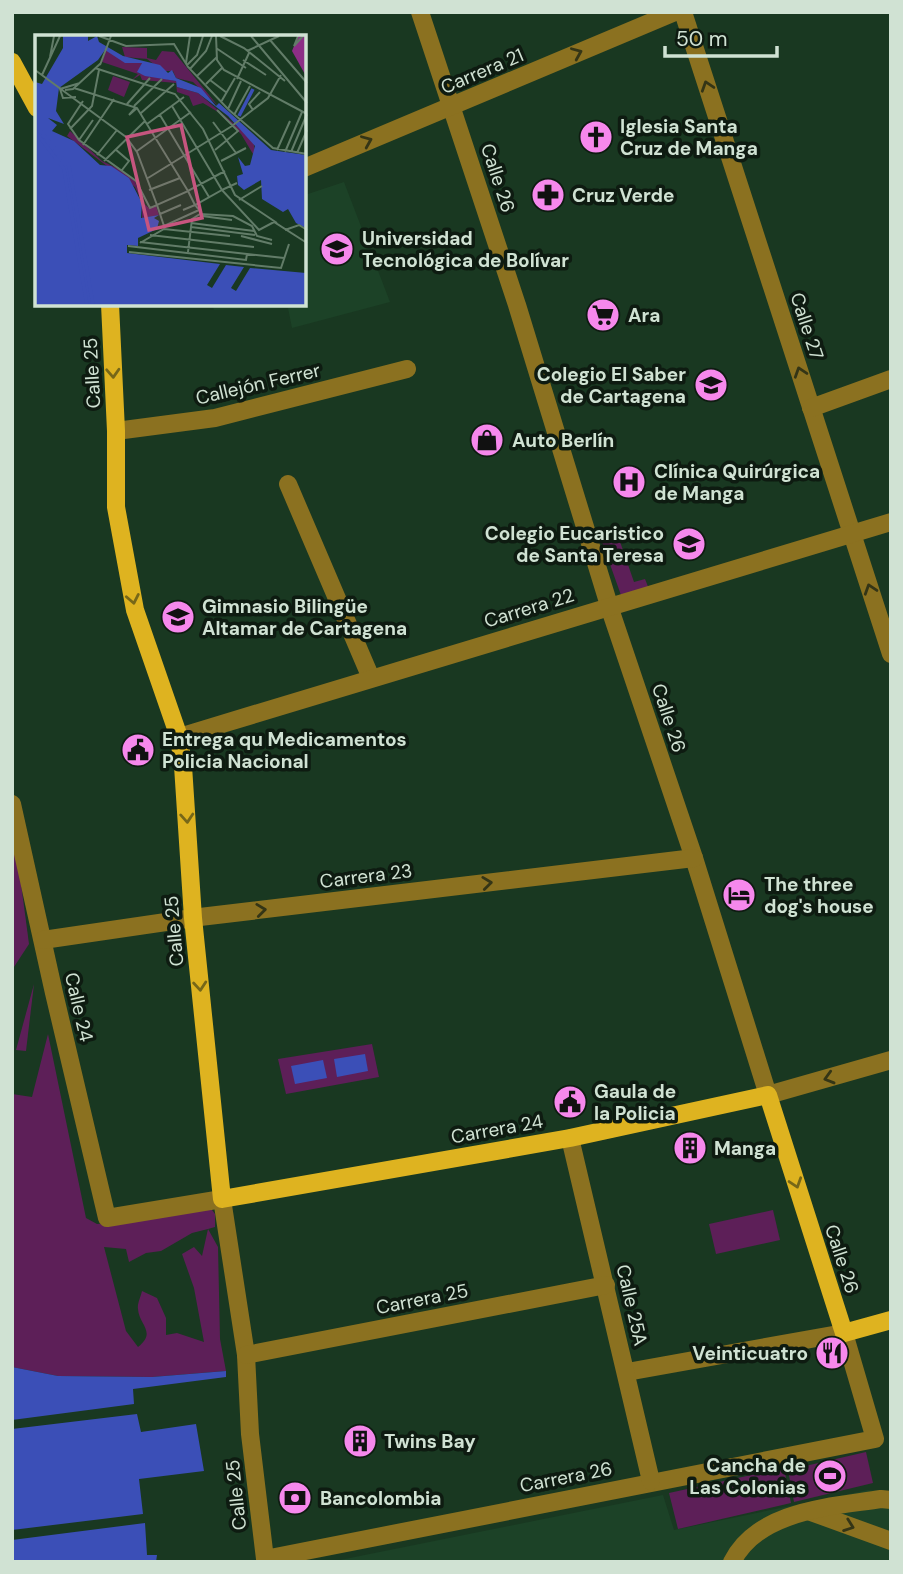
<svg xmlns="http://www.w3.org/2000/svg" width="903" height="1574" font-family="'DM Sans',sans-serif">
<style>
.built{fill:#1c4227}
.green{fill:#5d1f58;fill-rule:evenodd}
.water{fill:#3b4fb7}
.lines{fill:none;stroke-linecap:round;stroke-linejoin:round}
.minor{stroke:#8b7120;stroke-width:18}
.major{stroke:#deb320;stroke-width:18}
.oneway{stroke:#343516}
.oneway2{stroke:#766718}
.labels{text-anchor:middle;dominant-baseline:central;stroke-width:7;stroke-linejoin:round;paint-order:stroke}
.street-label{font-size:19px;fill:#d0e2d3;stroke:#0e1b11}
.poi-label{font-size:19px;font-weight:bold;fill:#d0e2d3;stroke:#0e1b11;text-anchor:start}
.inset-river{fill:none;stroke:#3b4fb7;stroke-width:3.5}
.inset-road{fill:none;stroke:#627c68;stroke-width:2}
.view{fill:#c6557f;fill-opacity:0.15;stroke:#c6557f;stroke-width:3.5}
.inset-edge{fill:none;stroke:#d0e2d3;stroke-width:3.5}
</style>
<rect width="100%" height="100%" fill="#193821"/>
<g class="built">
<path d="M344,182L390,302L292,328L288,308L214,310L212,305L304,304L305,195Z"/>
<path d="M868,1490L891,1491V1562H330L663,1495L674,1530Z"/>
</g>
<g class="green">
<path d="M617,533L634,582L645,579L649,589L622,598L601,539Z"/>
<path d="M12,838L16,846L29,944L12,970Z"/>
<path d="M34,984L26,1051L16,1050Z"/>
<path d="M48,1034L86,1218L97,1224L125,1222L209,1206L215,1214V1227L208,1229L218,1247L220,1339L226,1371L152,1377L58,1376L12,1367V1094L32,1097ZM208,1229L202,1256L194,1247L182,1254L194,1288L204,1342L177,1333L166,1335V1318L157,1298L142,1291C141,1296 137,1304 138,1309C139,1325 157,1332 138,1347L126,1331L104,1247L126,1249L129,1262L146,1253L161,1251L192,1233Z"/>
<path d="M372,1044L379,1077L286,1094L278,1059Z"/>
<path d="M773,1210L780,1240L716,1254L709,1224Z"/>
<path d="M866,1452L873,1483L794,1502L788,1470Z"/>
<path d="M784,1468L791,1503L678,1529L669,1493Z"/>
</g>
<g class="water">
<path d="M365,1054L368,1071L337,1077L334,1059Z"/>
<path d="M323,1060L327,1078L295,1084L291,1066Z"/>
<path d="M12,1367L58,1376L152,1377L226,1371V1377L133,1389L134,1404L12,1420Z"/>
<path d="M137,1414L141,1432L196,1424L204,1471L139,1479L143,1514L12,1530V1429Z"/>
<path d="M145,1523L147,1555H157L156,1562H12V1540Z"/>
</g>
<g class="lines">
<g class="minor">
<path d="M420,12L517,305L612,615L694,858L768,1095L891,1060"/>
<path d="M683,12L891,654"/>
<path d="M304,168L675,12"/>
<path d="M811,408L891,379"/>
<path d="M116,431L215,418L407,369"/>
<path d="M288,484L371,678"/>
<path d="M179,737L891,522"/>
<path d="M12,804L54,993L107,1218L222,1199L246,1355L250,1434L265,1559L875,1439L844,1333L627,1372"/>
<path d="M43,940L200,917L694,858"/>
<path d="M570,1138L651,1481"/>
<path d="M246,1355L606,1285"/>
<path d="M811,1512L891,1541"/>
<path d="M732,1562C758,1510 831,1507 881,1499L891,1500"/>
</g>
<g class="major">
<path d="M12,62L37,108"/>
<path d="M110,304L116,431V507L135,610L179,737L183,766L193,918L222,1199L570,1138L768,1095L844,1333L891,1320"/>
</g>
</g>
<defs><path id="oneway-chevron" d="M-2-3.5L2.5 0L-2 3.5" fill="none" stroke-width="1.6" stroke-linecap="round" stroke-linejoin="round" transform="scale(1.75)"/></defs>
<g class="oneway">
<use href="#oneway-chevron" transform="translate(577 53) rotate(-23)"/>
<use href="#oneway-chevron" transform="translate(707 86) rotate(-108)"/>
<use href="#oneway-chevron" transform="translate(367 141) rotate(-23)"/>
<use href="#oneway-chevron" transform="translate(800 372) rotate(-108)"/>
<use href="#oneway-chevron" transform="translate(870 589) rotate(-108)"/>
<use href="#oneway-chevron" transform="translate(487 883) rotate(-7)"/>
<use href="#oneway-chevron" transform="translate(261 910) rotate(-7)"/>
<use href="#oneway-chevron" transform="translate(829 1078) rotate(164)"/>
<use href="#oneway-chevron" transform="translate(849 1526) rotate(20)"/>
</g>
<g class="oneway2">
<use href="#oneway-chevron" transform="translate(113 373) rotate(87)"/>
<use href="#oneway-chevron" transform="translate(133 599) rotate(79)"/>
<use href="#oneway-chevron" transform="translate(187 818) rotate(86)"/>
<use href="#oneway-chevron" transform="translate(200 986) rotate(85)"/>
<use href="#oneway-chevron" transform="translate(796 1183) rotate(72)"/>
</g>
<defs>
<symbol id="church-disc" viewBox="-11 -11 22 22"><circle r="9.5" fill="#f688ec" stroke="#0e1b11"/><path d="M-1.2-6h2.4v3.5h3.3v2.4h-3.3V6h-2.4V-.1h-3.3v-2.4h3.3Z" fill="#111"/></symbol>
<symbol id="pharmacy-disc" viewBox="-11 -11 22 22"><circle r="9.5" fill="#f688ec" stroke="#0e1b11"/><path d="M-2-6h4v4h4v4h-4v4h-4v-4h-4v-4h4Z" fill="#111"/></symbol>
<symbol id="university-disc" viewBox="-11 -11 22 22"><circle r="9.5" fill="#f688ec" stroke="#0e1b11"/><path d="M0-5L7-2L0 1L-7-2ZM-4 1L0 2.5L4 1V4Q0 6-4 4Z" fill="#111"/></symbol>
<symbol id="supermarket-disc" viewBox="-11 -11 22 22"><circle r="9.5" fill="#f688ec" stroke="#0e1b11"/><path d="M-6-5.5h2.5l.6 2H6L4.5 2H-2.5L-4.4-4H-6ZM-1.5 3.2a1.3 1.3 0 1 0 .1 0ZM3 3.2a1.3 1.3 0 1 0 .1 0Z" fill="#111"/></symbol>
<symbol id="school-disc" viewBox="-11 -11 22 22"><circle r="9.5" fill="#f688ec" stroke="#0e1b11"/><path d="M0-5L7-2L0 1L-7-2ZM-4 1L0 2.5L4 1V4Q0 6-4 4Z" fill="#111"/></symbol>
<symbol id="shop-disc" viewBox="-11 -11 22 22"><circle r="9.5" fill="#f688ec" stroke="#0e1b11"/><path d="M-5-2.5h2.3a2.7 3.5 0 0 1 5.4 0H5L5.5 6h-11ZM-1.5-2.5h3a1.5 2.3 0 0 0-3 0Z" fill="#111"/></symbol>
<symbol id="hospital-disc" viewBox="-11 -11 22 22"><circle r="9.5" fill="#f688ec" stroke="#0e1b11"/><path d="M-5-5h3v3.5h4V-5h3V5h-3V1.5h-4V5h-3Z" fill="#111"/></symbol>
<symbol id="civic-disc" viewBox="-11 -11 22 22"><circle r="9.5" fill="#f688ec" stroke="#0e1b11"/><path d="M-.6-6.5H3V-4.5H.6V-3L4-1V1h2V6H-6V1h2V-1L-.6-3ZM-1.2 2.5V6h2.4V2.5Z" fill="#111"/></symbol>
<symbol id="hotel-disc" viewBox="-11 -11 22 22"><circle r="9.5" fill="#f688ec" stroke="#0e1b11"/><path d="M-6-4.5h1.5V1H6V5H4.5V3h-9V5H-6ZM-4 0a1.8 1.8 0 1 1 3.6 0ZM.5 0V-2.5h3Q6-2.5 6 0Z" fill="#111"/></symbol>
<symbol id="building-disc" viewBox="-11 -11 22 22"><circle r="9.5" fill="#f688ec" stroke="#0e1b11"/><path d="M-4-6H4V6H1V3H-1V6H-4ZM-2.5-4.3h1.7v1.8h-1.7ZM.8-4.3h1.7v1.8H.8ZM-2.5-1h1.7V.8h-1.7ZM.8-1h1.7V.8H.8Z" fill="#111"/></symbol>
<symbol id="restaurant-disc" viewBox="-11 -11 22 22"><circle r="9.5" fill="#f688ec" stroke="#0e1b11"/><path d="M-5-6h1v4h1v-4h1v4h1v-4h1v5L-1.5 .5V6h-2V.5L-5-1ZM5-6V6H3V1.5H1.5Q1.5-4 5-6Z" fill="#111"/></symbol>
<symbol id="stadium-disc" viewBox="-11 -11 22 22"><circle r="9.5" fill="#f688ec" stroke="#0e1b11"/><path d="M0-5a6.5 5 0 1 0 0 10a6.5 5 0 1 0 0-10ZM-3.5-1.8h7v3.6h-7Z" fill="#111"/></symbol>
<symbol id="bank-disc" viewBox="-11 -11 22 22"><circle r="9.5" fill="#f688ec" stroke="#0e1b11"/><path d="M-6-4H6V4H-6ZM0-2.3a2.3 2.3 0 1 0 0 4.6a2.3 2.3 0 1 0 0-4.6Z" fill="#111"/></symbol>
</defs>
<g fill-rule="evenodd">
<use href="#church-disc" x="577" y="118" width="38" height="38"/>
<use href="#pharmacy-disc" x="529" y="176" width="38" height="38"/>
<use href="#university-disc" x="318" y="230" width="38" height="38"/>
<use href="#supermarket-disc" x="584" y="296" width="38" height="38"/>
<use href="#school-disc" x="692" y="366" width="38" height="38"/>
<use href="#shop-disc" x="468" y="421" width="38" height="38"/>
<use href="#hospital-disc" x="610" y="463" width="38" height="38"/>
<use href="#school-disc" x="670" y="525" width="38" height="38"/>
<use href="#school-disc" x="159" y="598" width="38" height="38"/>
<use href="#civic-disc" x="119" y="731" width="38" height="38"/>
<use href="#hotel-disc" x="720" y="876" width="38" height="38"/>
<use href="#civic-disc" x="551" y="1083" width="38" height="38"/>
<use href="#building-disc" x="671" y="1129" width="38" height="38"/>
<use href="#restaurant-disc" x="813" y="1334" width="38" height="38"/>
<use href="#building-disc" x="341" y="1422" width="38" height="38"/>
<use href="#stadium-disc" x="811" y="1457" width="38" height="38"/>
<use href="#bank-disc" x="276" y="1479" width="38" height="38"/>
</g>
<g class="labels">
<g class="street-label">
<text transform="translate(482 71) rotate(-23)">Carrera 21</text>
<text transform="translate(498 178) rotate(72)">Calle 26</text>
<text transform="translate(807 326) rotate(72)">Calle 27</text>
<text transform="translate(92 373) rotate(-93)">Calle 25</text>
<text transform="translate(258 384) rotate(-13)">Callejón Ferrer</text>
<text transform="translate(529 608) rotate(-17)">Carrera 22</text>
<text transform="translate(669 718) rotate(72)">Calle 26</text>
<text transform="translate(366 876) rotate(-7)">Carrera 23</text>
<text transform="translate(174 931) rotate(-95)">Calle 25</text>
<text transform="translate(79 1007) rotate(77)">Calle 24</text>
<text transform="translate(497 1129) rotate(-10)">Carrera 24</text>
<text transform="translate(842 1259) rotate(72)">Calle 26</text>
<text transform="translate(422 1299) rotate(-11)">Carrera 25</text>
<text transform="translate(632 1305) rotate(77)">Calle 25A</text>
<text transform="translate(566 1477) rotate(-11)">Carrera 26</text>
<text transform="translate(236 1495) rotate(-96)">Calle 25</text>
</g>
<g class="poi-label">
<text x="620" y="126">Iglesia Santa<tspan x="620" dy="22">Cruz de Manga</tspan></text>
<text x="572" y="195">Cruz Verde</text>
<text x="362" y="238">Universidad<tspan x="362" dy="22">Tecnológica de Bolívar</tspan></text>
<text x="628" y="315">Ara</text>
<text x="686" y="374" text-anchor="end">Colegio El Saber<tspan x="686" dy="22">de Cartagena</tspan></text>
<text x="512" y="440">Auto Berlín</text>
<text x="654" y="471">Clínica Quirúrgica<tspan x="654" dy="22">de Manga</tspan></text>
<text x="664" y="533" text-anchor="end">Colegio Eucaristico<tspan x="664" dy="22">de Santa Teresa</tspan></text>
<text x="202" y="606">Gimnasio Bilingüe<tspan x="202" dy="22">Altamar de Cartagena</tspan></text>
<text x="162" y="739">Entrega qu Medicamentos<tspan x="162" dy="22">Policia Nacional</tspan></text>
<text x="764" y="884">The three<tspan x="764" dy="22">dog's house</tspan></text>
<text x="594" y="1091">Gaula de<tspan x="594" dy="22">la Policia</tspan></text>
<text x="714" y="1148">Manga</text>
<text x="808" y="1353" text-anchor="end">Veinticuatro</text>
<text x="384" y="1441">Twins Bay</text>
<text x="806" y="1465" text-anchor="end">Cancha de<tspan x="806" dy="22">Las Colonias</tspan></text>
<text x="320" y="1498">Bancolombia</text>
</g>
</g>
<g transform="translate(35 35)">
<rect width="271" height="271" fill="#193821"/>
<path d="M87,12L112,13V23L121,25L127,16L139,17L183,71L158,47L141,43L138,36H128L112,24L90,22ZM71,15L107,28L103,38L141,46L142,52L163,58L218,105L220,116L218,119L206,99L183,77L168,68L158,71L154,61L142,57L141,48L107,45L105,40L97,45L103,39L67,27ZM78,41L95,47L89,62L73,55ZM35,96L67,126L86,135L100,146L107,167L114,173L121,171L124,180L107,183V167L100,152L32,101Z" fill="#5d1f58"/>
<path d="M263,1H271V41L257,16Z" fill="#8d2e86"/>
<path d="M28,1H53V6L62,1L64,7L88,21L125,30L133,38L137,35L141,43L166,53L181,71L184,68L236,115L271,120V193L261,188L253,174L248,177L227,164L226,145L209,155L203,150L202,141L208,139L203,122L210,131L215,130L220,111L193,81L163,58L142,52L141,46L110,41L102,37L107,28H90L70,15L63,25L24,53L21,76L29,89L13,83L22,90L17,96L39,106L65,130L76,131L94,143L107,168L106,183L124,180L119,183L124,186L122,194L103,203V211L92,210V218L185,229L172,250L177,253L191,230L209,232L196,253L201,256L215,233L271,238V270H0V47L7,49L28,13Z" fill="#3b4fb7"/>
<path class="inset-river" d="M204,81L218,54M0,89L34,131L58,270M0,96L29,134L52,270"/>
<path class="inset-road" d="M64,1L91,11L139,9L153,32L193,74L238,113L272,119M181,1L182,25L189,35L272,79M185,1L209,13L250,46M216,1L272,68M263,1L259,11L268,1M235,5L272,48M181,13L211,33M212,16L244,1M15,22L19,1M208,25L231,40M151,28L155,1M65,30L76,1M152,30L162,20L168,1M60,33L140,59L168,94L200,160L242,188M155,34L171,16L177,1M0,35L91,102L102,117L122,170L153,156L160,170L187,155L224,195L239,187L272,208M7,40L25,1M162,41L182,22M202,44L214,18M175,45L192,58M171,49L187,33M39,53L102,73L153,156L190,136M30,55L38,54L66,28M41,62L28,63L25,54L45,48M48,66L33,89L44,105L101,146L115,173L122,170L129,191L164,175L160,170L148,175M186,67L200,43M92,69L115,43M99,71L127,44M137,71L187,155L202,148M101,72L94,80L102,73M193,74L206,46M218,75L214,69L225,57M106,78L139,49M125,80L174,162M199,80L215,51M178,87L201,118M112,89L149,62M35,94L57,71L64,35M44,105L58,85M48,110L79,64M80,114L94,126L87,135M180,115L203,96L182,75M242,115L255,86M102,116L156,77M250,117L267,77M256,117L272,79M262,118L272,95M62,120L82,95M69,126L110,86M186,126L211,113M113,143L197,91L233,63L246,40M114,155L145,143M204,165L227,151M125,179L146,170M167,181L197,185M156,188L219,196M156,192L220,200M250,195L264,190L272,195M115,200L219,212M206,201L237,209M105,207L249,223M105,208L129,194L195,201M93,211L211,225L212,219M94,217L246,233L254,209M153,217L157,184L165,179L198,181L217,191L222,201L237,205"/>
<path class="view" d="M146,90L167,183L114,195L92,102Z"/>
<rect width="271" height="271" class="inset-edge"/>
</g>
<rect width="903" height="1574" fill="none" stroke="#d0e2d3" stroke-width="28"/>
<path d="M665 46v10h112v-10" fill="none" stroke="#d0e2d3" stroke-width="3.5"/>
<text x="676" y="46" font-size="21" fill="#d0e2d3" stroke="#0e1b11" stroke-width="5" paint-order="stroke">50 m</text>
</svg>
